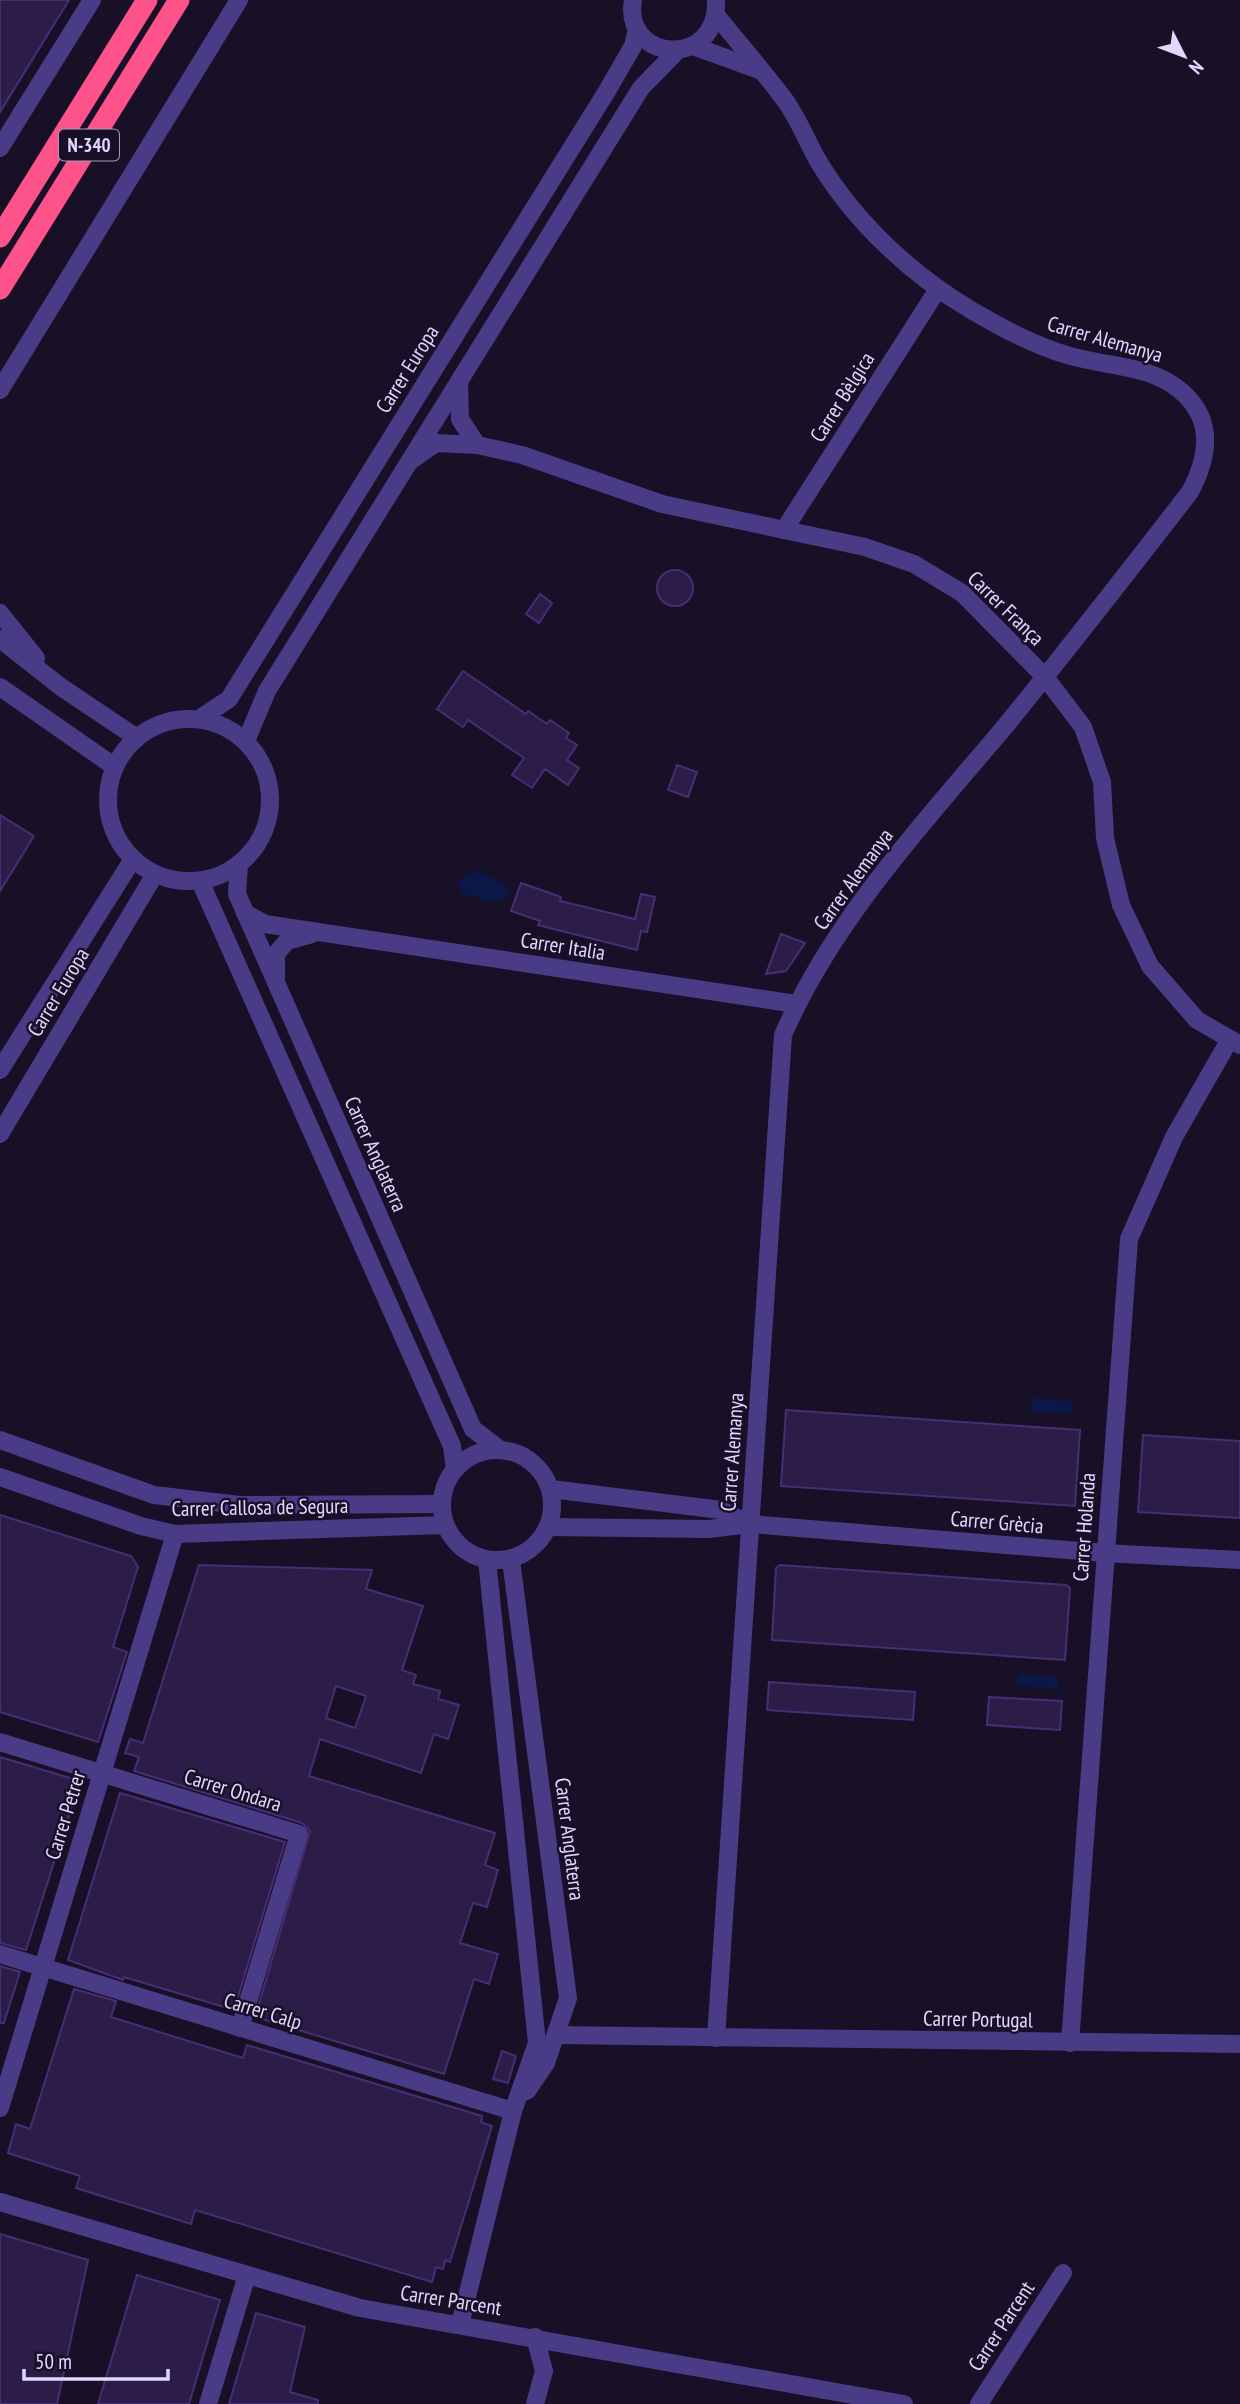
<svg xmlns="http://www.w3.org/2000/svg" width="1240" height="2404" font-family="'PT Sans Narrow',sans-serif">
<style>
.water{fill:#0b1746}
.building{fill:#2c1c48;stroke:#472e74;stroke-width:2;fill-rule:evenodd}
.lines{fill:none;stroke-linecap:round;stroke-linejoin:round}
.minor{stroke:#4a3b86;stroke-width:18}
.highway{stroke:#fe538a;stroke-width:21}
.labels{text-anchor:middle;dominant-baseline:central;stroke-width:5;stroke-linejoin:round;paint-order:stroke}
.shield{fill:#181027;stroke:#a59bbe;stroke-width:2}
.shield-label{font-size:19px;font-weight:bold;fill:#e1d7ff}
.street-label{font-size:21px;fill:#e1d7ff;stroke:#181027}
</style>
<rect width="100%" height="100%" fill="#181027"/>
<g class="water">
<path d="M479,871L506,884V889L511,892L509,898H502L499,903L492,899L483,903L476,897L462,894L458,885L461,878Z"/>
<path d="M1032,1398L1073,1401L1072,1414L1031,1411Z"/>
<path d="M1018,1674L1059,1677L1058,1689L1017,1686Z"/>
</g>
<g class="building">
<path d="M0,0H69L0,112Z"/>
<circle cx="675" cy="588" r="18"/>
<path d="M540,594L552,603L539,623L526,614Z"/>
<path d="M463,671L526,714L528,711L547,724L550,720L569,733L566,738L577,745L567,760L579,768L568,785L545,769L532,788L512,775L524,758L468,720L463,727L437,709Z"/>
<path d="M677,765L697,772L688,797L668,790Z"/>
<path d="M0,815L34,836L0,891Z"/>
<path d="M521,883L561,897L560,901L635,919L641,894L655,897L647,932L641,931L637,950L538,925L540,921L511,911Z"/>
<path d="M781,934L805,943L786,971L766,974Z"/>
<path d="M786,1410L1080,1430L1075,1506L781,1486Z"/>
<path d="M1143,1435L1240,1441V1518L1138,1512Z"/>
<path d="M0,1515L131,1556L138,1567L113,1647L127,1652L98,1742L0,1712Z"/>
<path d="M199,1565L372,1570L366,1589L423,1606L402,1670L416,1675L413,1684L440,1691L438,1699L459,1705L448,1739L434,1734L421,1773L320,1739L309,1776L495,1833L485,1865L498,1870L487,1907L473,1903L460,1943L498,1954L489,1984L474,1979L444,2074L255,2017L310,1831L302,1823L134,1771L139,1757L125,1753L130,1739L143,1743ZM336,1686L366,1696L355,1728L326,1718Z"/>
<path d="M780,1565L1066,1585L1070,1588L1065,1660L772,1640L776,1568Z"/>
<path d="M769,1682L915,1692L913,1720L767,1710Z"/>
<path d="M989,1697L1062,1701L1060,1730L987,1725Z"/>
<path d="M0,1757L80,1781L26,1950L0,1943Z"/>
<path d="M120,1793L285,1842L234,2010L124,1977L123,1980L68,1960Z"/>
<path d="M0,1966L20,1972L4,2023H0Z"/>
<path d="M74,1989L116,2001L111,2017L243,2058L247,2045L482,2116L481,2122L492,2126L450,2262L445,2260L443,2269L436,2267L432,2282L195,2210L191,2224L76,2188L80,2176L8,2153L16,2124L30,2129Z"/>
<path d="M502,2051L516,2056L508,2083L493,2079Z"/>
<path d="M0,2234L88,2260L57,2404H0Z"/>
<path d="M137,2275L220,2300L189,2404H98Z"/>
<path d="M256,2313L305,2327L290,2392L318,2400V2404H229Z"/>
</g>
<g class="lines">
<g class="minor">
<path d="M633,0C622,62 719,70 716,0"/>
<path d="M693,46L762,71"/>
<path d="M0,148L92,0"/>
<path d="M459,382L460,419L477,445"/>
<path d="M0,390L239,0"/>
<path d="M409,462L436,443L477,445L522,455L662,504L865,547L914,564L962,593L1045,677L1083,727L1102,782L1105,838L1121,905L1150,966L1197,1020L1240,1045"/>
<path d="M784,530L938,289"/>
<path d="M0,613L36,658"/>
<path d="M0,639L61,687L137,738"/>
<path d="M0,687L115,767"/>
<path d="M199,719L229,699L607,91L633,46L637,29"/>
<circle cx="189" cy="800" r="81"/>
<path d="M246,741L267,691L641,88L678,50"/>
<path d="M239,865L237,894L473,1429L499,1449"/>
<path d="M200,881L452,1446L455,1469"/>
<path d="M245,913L265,924L796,1004"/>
<path d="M276,978V954L287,941L312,934"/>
<path d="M0,1070L133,859"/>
<path d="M0,1134L155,874"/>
<path d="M0,1440L154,1495L240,1505L441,1504"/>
<circle cx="497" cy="1505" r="55"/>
<path d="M0,1477L141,1526L175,1534L445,1525"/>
<path d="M551,1489L721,1510L750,1524"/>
<path d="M549,1527L709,1529L750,1524L1104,1553L1240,1560"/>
<path d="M511,1560L568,1998L546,2063L527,2091"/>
<path d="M0,1742L299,1834L240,2028"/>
<path d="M0,1954L513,2111"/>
<path d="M556,2035L1240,2044"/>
<path d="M716,2038L783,1035C833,920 922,825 1002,730C1066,652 1128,572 1190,492C1208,458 1215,421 1182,392C1151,364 1106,367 1067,355C1033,345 1002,328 971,310C912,275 856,223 820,164C808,144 800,122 787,103C765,73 740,45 717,16"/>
<path d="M1070,2043L1129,1239L1174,1137L1230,1039"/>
<path d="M0,2108L175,1534"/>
<path d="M0,2202L360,2308L904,2404"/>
<path d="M460,2325L513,2111L537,2043L487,1560"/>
<path d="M208,2404L247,2275"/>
<path d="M535,2404L544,2371L535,2337"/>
<path d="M979,2404L1063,2273"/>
</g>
<g class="highway">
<path d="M0,237L147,0"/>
<path d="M0,289L179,0"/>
</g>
</g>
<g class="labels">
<rect class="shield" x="59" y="129.5" width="60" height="31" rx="5"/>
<g class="shield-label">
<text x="89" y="145">N-340</text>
</g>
<g class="street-label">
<text transform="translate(1105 339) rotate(16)">Carrer Alemanya</text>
<text transform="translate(407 369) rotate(-58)">Carrer Europa</text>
<text transform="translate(842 397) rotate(-58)">Carrer Bèlgica</text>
<text transform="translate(1006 608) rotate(44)">Carrer França</text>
<text transform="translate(853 879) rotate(-54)">Carrer Alemanya</text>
<text transform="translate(563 946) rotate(9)">Carrer Italia</text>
<text transform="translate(58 992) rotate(-59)">Carrer Europa</text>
<text transform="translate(376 1154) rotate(66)">Carrer Anglaterra</text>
<text transform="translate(732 1452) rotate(-86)">Carrer Alemanya</text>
<text transform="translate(260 1507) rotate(-1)">Carrer Callosa de Segura</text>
<text transform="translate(997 1522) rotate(5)">Carrer Grècia</text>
<text transform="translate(1084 1527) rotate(-86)">Carrer Holanda</text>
<text transform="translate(233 1790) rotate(17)">Carrer Ondara</text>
<text transform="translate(65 1815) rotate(-73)">Carrer Petrer</text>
<text transform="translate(570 1839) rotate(83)">Carrer Anglaterra</text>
<text transform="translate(263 2011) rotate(17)">Carrer Calp</text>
<text transform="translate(978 2019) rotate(1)">Carrer Portugal</text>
<text transform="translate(451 2300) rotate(9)">Carrer Parcent</text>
<text transform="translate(1001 2326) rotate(-57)">Carrer Parcent</text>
</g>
</g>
<g transform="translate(1184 56) rotate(132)" stroke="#181027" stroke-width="5" paint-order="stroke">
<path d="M0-5L12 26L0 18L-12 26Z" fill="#e1d7ff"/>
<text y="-10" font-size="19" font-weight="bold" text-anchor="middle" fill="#e1d7ff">N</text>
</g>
<path d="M24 2369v10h144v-10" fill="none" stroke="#e1d7ff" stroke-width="3.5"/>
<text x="35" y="2369" font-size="21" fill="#e1d7ff" stroke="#181027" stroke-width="5" paint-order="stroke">50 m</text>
</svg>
